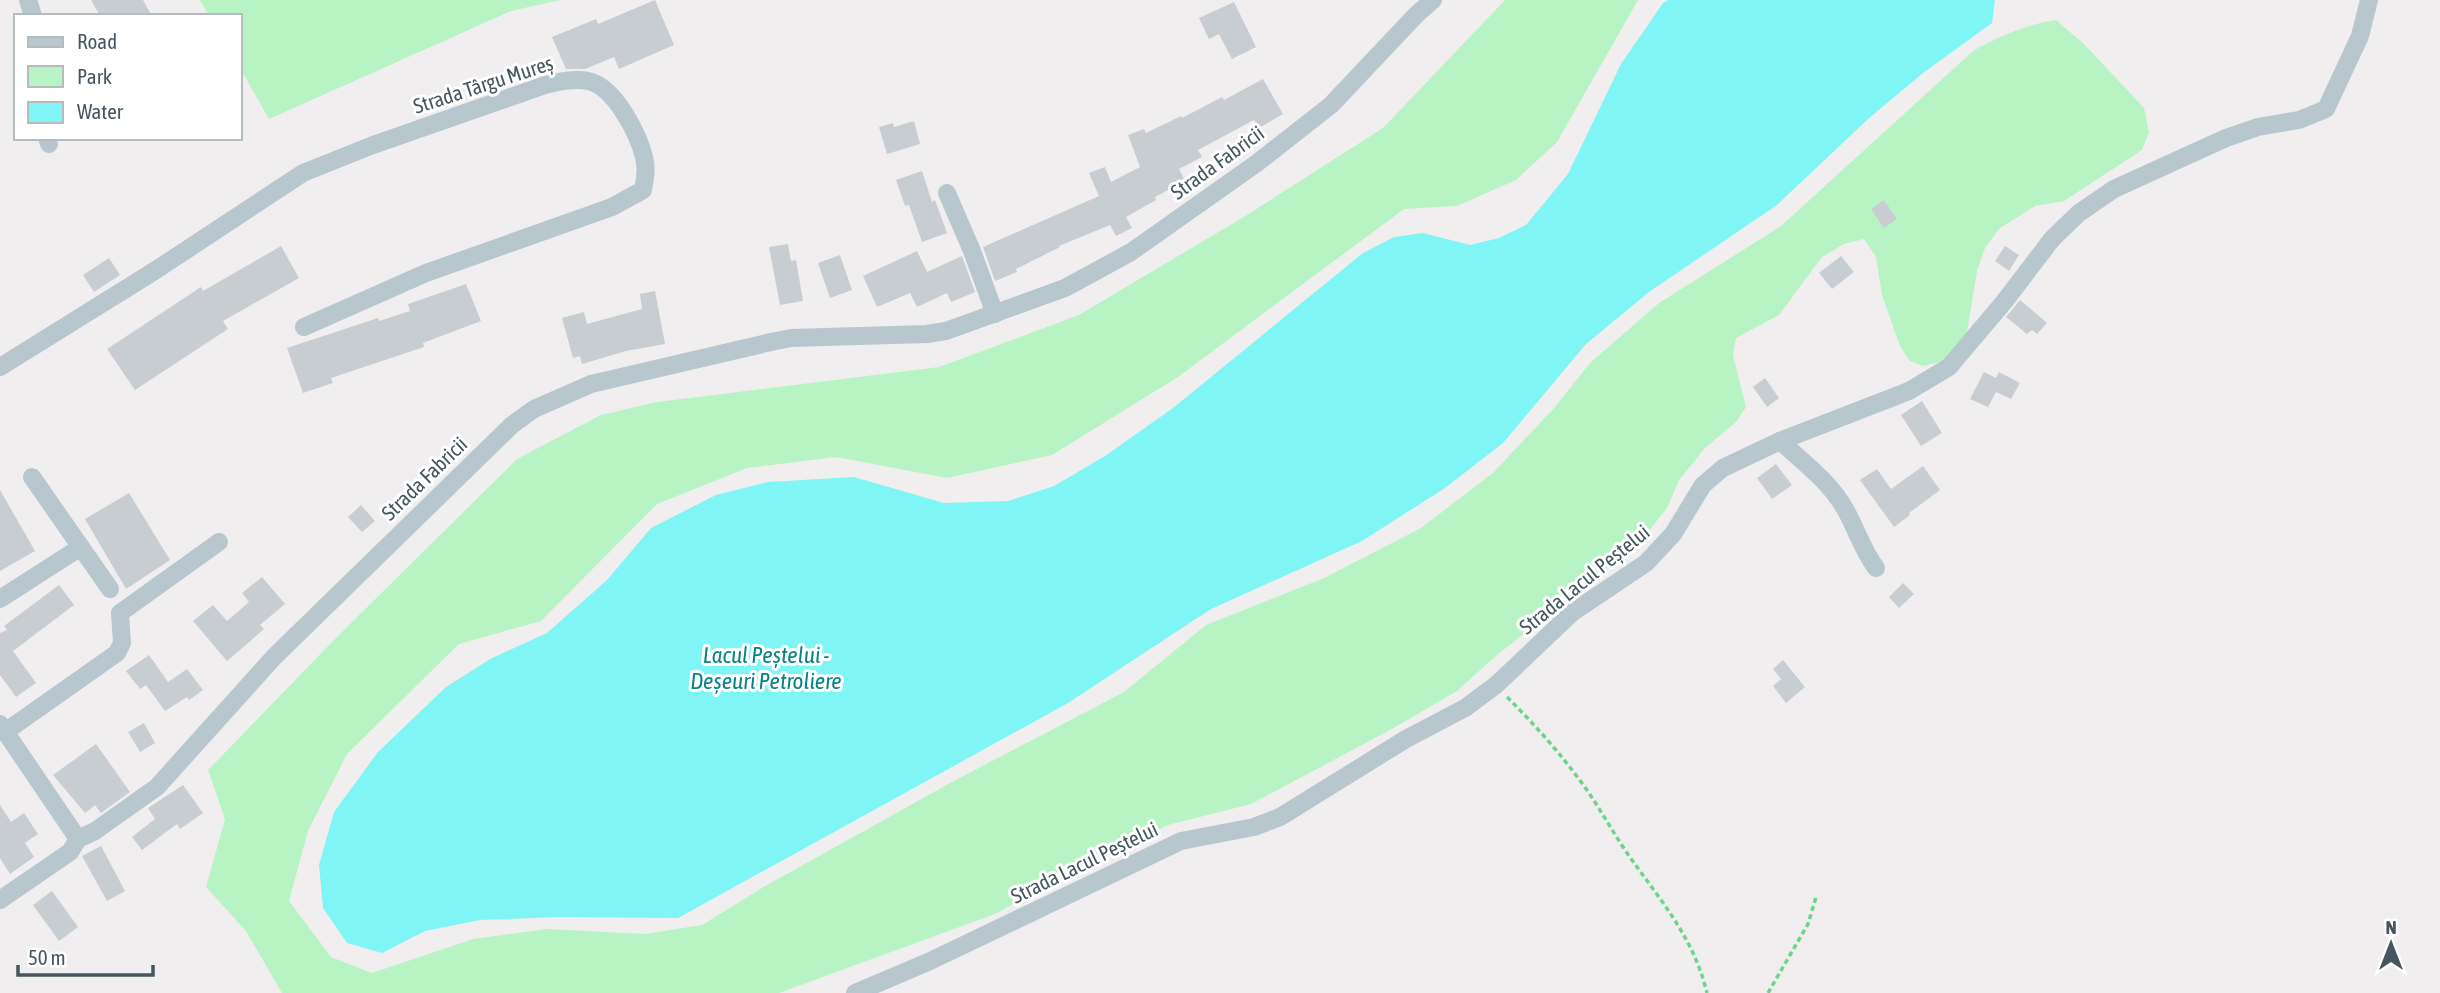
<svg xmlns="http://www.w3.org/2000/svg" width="2440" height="993" font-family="'Asap Condensed',sans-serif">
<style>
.green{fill:#b8f4c3}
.water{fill:#80f5f5}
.building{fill:#c8cdd2}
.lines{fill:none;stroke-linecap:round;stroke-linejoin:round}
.path{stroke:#6cd58c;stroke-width:3.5;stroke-dasharray:5 3.5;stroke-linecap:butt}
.minor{stroke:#b8c7cd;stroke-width:18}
.labels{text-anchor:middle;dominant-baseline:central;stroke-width:6;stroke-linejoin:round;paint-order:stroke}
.street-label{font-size:21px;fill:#45575e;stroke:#fff}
.water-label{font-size:23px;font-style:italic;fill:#058484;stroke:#fff}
</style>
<rect width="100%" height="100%" fill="#f1eeef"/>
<g class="green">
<path d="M200,0H560L511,11L269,119L240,68V16H209Z"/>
<path d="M1505,0H1638L1557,142L1516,180L1457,206L1404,209L1178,377L1052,455L947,478L836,457L747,468L657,504L541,621L459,644L347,754L308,831L289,901L331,957L372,973L473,939L548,929L645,934L702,925L767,885L950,783L1124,692L1206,625L1324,578L1421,528L1494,472L1554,408L1590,363L1659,303L1781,226L1973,51C2000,36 2025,25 2056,20L2084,44L2144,108L2149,132L2142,150L2064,201L2035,206L2000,228L1985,248L1977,271L1967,332L1943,361L1923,366L1910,361L1900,346L1882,295L1876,257L1864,239L1844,244L1822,257L1779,315L1736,338L1733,355L1746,407L1736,422L1705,448L1679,480L1667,508L1640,542L1497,655L1457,691L1392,729L1251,804L1168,825L1072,872L995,914L779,993H282L246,931L206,887L225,819L208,770L336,638L517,459L601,415L657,402L939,367L1079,315L1247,215L1383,128Z"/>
</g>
<path class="water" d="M1668,0H1995L1992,23L1923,73L1868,119L1777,205L1649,292L1586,344L1503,443L1445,488L1362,541L1211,609L1068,703L678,918L559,917L480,920L425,931L382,953L347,943L323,908L319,865L334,812L378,752L446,687L492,658L547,633L607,580L651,528L716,495L768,482L854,477L944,503L1008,501L1054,486L1105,456L1173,408L1363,253L1394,237L1423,233L1470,245L1499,238L1526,225L1568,174L1621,64L1663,3Z"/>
<g class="building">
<path d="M91,0H143L152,16H100Z"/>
<path d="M655,0L674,45L619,69L614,57L585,69H566L552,37L596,19L598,24Z"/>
<path d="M1234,2L1256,47L1232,59L1219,34L1209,39L1199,18Z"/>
<path d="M1263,79L1283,114L1259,128L1254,120L1198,150L1202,157L1179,169L1185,181L1155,197L1156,200L1126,217L1132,228L1116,236L1110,225L1059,246L1060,247L1016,269L1017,272L995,281L983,247L1099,196L1089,173L1105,167L1111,182L1140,167L1128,135L1144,129L1146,133L1181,116L1182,118L1222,97L1224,100Z"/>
<path d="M914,121L920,144L887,154L879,127L893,123L894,127Z"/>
<path d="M922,171L932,202L935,200L947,233L922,242L909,205L905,206L896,180Z"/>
<path d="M1884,200L1897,219L1884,228L1871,209Z"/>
<path d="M788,244L791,261L796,260L803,301L780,305L769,247Z"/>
<path d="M281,246L299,278L223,321L228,329L135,390L107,349L201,287L203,291Z"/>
<path d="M2005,246L2019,255L2009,271L1995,261Z"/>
<path d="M917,251L927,272L962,256L975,292L951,302L947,293L917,307L910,293L877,307L863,276Z"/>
<path d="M840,255L852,290L830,298L818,263Z"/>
<path d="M1841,256L1854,272L1832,289L1819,273Z"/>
<path d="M109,258L120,275L94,292L83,275Z"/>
<path d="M466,284L481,321L423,343L424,347L331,378L333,383L303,393L287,348L378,318L379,321L410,311L408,304Z"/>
<path d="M655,291L665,344L626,351L582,364L580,356L573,358L562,318L584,312L587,324L642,309L640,294Z"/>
<path d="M2020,300L2047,323L2037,334L2032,330L2027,334L2006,317Z"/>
<path d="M1984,372L1996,378L1999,372L2020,383L2011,399L1996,392L1988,407L1970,399Z"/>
<path d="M1765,378L1779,398L1767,407L1753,387Z"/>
<path d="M1922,401L1942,433L1921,446L1901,415Z"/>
<path d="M1776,464L1792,485L1772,499L1757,478Z"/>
<path d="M1923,466L1940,490L1909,513L1910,515L1894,527L1860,480L1877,469L1891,489Z"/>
<path d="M0,490L35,551L0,571Z"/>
<path d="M129,493L170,560L126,589L85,519Z"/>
<path d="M361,505L375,521L362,532L348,517Z"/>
<path d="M262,577L285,604L260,625L264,629L227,661L193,621L213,605L227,621L249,602L242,593Z"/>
<path d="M1903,583L1914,594L1899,608L1889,597Z"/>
<path d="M59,585L74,605L13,651L36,683L16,697L0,675V633L7,630L4,626Z"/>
<path d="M149,655L168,682L187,669L203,690L189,700L187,697L165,711L146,685L140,689L126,671Z"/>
<path d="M1783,660L1805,687L1786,703L1773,686L1781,679L1773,669Z"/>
<path d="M144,723L155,743L140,752L128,732Z"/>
<path d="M96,744L130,792L101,813L95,805L85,813L53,775Z"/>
<path d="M183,785L203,813L180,829L177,824L142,850L132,837L155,819L148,808Z"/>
<path d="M0,805L11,822L24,813L38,834L25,843L34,857L10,874L0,858Z"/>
<path d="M101,846L125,891L107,901L82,856Z"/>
<path d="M52,891L78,927L59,941L33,905Z"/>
</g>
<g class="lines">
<g class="path">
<path d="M1507,697C1535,725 1561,754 1584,786C1599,807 1611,829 1625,850C1658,898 1693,935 1707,993"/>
<path d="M1768,993L1808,924L1816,897"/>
</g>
<g class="minor">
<path d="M28,0L33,16"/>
<path d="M47,138L49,144"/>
<path d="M947,193L972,251L995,314"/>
<path d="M0,367L156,270L303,173L373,145L545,85C558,82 574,78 588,81C614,86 638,133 644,157C647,168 645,179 643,190L612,207L426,273L304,327"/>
<path d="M1780,441C1802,461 1830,482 1845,509C1856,528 1862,549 1876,568"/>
<path d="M32,477L110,589"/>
<path d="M0,599L81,547"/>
<path d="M0,724L78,839"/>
<path d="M5,732L117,653L122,643L120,613L219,542"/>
<path d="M0,900L70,852L78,839L95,831L157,787L274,657L512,425L534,409L591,384L771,342L791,338L927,334L946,331L1065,288L1131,252L1257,163L1331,105L1416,15L1433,0"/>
<path d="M855,993L928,962L1181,841L1254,827L1280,817L1406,739L1465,708L1496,685L1573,612L1646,563L1673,534L1703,485L1723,468L1780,441L1909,391L1949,367L2004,302L2052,239L2079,213L2114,189L2226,138L2258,127L2299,120L2326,109L2360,36L2369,0"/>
</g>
</g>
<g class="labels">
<g class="street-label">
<text transform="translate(483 84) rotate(-18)">Strada Târgu Mureș</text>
<text transform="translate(1217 162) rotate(-36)">Strada Fabricii</text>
<text transform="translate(424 478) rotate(-44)">Strada Fabricii</text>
<text transform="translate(1584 579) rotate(-39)">Strada Lacul Peștelui</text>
<text transform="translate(1084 862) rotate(-26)">Strada Lacul Peștelui</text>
</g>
<g class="water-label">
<text x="766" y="655">Lacul Peștelui -<tspan x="766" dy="26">Deșeuri Petroliere</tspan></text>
</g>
</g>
<rect x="14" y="14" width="228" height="126" fill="#ffffff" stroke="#b5bcbf" stroke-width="2"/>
<rect x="28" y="37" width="35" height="10" fill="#b8c7cd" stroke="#b5bcbf" stroke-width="2"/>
<text x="77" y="49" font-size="21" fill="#45575e">Road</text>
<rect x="28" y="66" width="35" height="21" fill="#b8f4c3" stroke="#b5bcbf" stroke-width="2"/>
<text x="77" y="84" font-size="21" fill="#45575e">Park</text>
<rect x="28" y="102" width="35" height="21" fill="#80f5f5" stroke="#b5bcbf" stroke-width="2"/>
<text x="77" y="119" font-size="21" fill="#45575e">Water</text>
<g transform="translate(2391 944)" stroke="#ffffff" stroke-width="5" paint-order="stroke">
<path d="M0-5L12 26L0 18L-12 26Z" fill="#45575e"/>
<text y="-10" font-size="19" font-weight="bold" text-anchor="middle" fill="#45575e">N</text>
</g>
<path d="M18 965v10h135v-10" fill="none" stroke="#45575e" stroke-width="3.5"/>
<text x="28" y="965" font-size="21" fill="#45575e" stroke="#ffffff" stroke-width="5" paint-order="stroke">50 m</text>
</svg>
